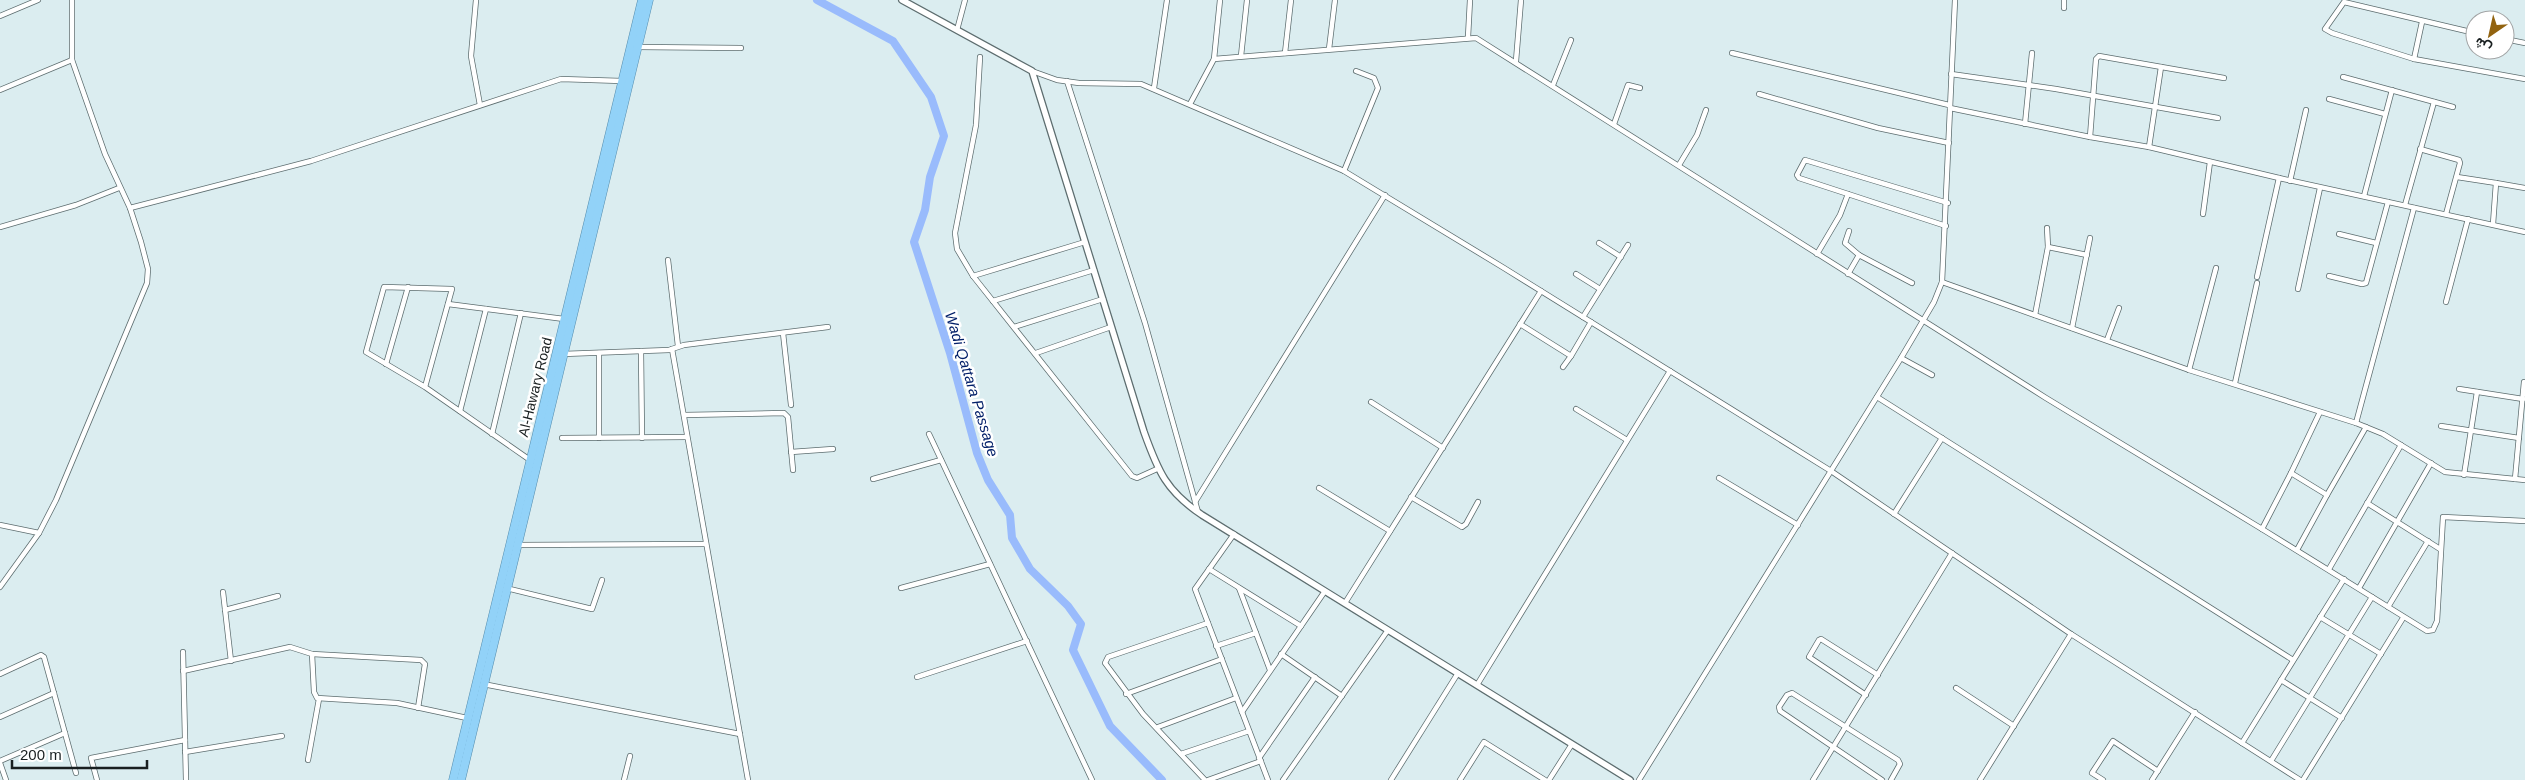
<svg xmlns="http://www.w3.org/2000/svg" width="2525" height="780" font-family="Arial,Vazirmatn,sans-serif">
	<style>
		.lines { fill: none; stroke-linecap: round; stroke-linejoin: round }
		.river { stroke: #99bbfc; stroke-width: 8 }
		.minor-casing { stroke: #5d6d6f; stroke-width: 6 }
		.tertiary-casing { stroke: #5d6d6f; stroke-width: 8 }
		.trunk-casing { stroke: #558cac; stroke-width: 9 }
		.minor { stroke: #fff; stroke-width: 4.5 }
		.tertiary { stroke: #fff; stroke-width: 5.5 }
		.trunk { stroke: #92d2f8; stroke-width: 8 }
		.labels { text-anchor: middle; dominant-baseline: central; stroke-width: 5; stroke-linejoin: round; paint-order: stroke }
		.street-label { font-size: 14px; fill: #191f20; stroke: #fff }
		.water-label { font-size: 15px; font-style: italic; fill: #032069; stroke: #fff }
	</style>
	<rect width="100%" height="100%" fill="#dbedf0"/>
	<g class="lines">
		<polyline class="river" points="817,0 893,41 931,97 944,136 930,177 925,210 914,242 950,353 977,453 988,480 1010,515 1012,538 1030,569 1068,606 1081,624 1073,650 1110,726 1162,780"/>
		<g class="minor-casing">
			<g id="minor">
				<polyline points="476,0 471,56 480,105"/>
				<polyline points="2064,0 2064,8"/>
				<polyline points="0,16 38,0"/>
				<polyline points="957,30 965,0"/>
				<polyline points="2475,33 2344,2 2325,29 2332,33 2414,59 2525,79"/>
				<polyline points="1468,37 1470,0"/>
				<polyline points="2505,39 2525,43"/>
				<polyline points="638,47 741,48"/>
				<polyline points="1329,49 1335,0"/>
				<polyline points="1285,53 1291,0"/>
				<polyline points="1732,53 1949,105"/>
				<polyline points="1241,56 1247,0"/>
				<polyline points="980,57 976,125 955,233 957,249 973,276 1132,476 1137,478 1157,469"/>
				<polyline points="1214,59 1220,0"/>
				<polyline points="2414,59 2422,22"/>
				<polyline points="1516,61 1521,0"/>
				<polyline points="1032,71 1057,80 1079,83 1141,84 1344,171 1504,268 1831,471 2071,634 2300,780"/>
				<polyline points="1951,74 2056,89 2218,118"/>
				<polyline points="2343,77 2453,107"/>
				<polyline points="1067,81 1145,323 1198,512"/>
				<polyline points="1553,85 1571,40"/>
				<polyline points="1154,88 1167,0"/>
				<polyline points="0,90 72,60"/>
				<polyline points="1759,94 1878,128 1949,143"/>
				<polyline points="2329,99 2385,114"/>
				<polyline points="1190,104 1214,59 1476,38 2046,398 2262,529 2291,473 2327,495 2297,550"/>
				<polyline points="1950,108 2090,137 2149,147 2279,178 2525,232"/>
				<polyline points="1614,124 1628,85 1640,88"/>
				<polyline points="2025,124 2032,53"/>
				<polyline points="2090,137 2096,59 2099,56 2224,78"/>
				<polyline points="2149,147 2161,67"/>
				<polyline points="2420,149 2459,160 2460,163 2446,214"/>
				<polyline points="1679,165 1697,135 1706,110"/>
				<polyline points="1344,171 1378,88 1374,78 1356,71"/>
				<polyline points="2457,177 2496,183 2493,224"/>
				<polyline points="2290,181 2306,110"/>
				<polyline points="2496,183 2525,188"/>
				<polyline points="2364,196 2392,90"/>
				<polyline points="2405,205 2434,102"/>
				<polyline points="130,208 311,161 561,79 622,81"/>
				<polyline points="2203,214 2210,162"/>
				<polyline points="1946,226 1799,178 1797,175 1805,160 1948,203"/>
				<polyline points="0,227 76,205 119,188"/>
				<polyline points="2047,228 2048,247"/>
				<polyline points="1849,231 1845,243 1859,255"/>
				<polyline points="2339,234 2376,243"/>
				<polyline points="1599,243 1621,257"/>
				<polyline points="1817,254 1840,215 1848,194"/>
				<polyline points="668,260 678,346"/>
				<polyline points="1576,274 1600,289"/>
				<polyline points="1848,274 1859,255 1912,283"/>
				<polyline points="973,276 1085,242"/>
				<polyline points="2329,276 2362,284 2366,283 2388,202"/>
				<polyline points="2257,277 2279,178"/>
				<polyline points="1942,282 2189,370 2356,423 2383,434 2445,472 2525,480"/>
				<polyline points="2298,289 2320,188"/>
				<polyline points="993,301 1094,270"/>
				<polyline points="2446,302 2468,219"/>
				<polyline points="448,304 564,319"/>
				<polyline points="2035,315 2048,247 2087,255"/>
				<polyline points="1583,317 1628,245"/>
				<polyline points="1520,324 1571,356 1591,322"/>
				<polyline points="1014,327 1103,299"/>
				<polyline points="2072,328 2090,238"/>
				<polyline points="783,333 791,405"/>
				<polyline points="2107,340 2119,308"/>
				<polyline points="672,349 748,780"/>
				<polyline points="641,351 642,438"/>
				<polyline points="599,353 599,438"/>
				<polyline points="1036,353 1111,327"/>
				<polyline points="563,354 669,350 684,345 828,327"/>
				<polyline points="1901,358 1932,375"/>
				<polyline points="386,364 408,287"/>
				<polyline points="1563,367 1571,356"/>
				<polyline points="2189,370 2216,268"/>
				<polyline points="2235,383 2257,283"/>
				<polyline points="425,387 452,289 384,287 366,352 425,387 530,460"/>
				<polyline points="2459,389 2523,399"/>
				<polyline points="1877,397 2293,660"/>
				<polyline points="1371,402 1443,448"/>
				<polyline points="1576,409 1627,440"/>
				<polyline points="460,411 486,309"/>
				<polyline points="684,415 784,413 788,417 793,470"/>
				<polyline points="2356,423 2414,208"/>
				<polyline points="2441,426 2519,438"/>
				<polyline points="492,434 521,313"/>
				<polyline points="929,434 1092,780"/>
				<polyline points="562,438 687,437"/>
				<polyline points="791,452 833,449"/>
				<polyline points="2291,473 2320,412"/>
				<polyline points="2464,475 2477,392"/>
				<polyline points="1719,478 1798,525"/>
				<polyline points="873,479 941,460"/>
				<polyline points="2515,479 2524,382"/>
				<polyline points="1319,488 1390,531"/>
				<polyline points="2327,495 2366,427"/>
				<polyline points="1411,497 1462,527 1466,524 1478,502"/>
				<polyline points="1195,502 1385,195"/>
				<polyline points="2367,503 2440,549"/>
				<polyline points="1894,514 1942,438"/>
				<polyline points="0,525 39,533"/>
				<polyline points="2262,529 2427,631 2433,630 2437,621 2443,517 2525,521"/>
				<polyline points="1234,534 1195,589 1268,780"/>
				<polyline points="517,545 706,544"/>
				<polyline points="1209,569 1301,626"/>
				<polyline points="2329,569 2401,445"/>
				<polyline points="0,587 39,533 56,500 147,283 148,269 141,242 130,208 105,154 72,60 72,0"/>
				<polyline points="506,588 592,609 602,580"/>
				<polyline points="901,588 990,564"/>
				<polyline points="1239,588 1270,670"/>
				<polyline points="2359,588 2431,463"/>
				<polyline points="223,592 231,661"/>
				<polyline points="1345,603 1541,291"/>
				<polyline points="2388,607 2428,541"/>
				<polyline points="225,610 278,596"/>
				<polyline points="2320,617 2381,654"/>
				<polyline points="1216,646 1256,633"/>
				<polyline points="183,652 186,780"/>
				<polyline points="312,654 421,660 425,664 418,708"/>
				<polyline points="1281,654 1342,696"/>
				<polyline points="183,671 290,647 312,654 314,692 317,698 397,703 467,718"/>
				<polyline points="0,674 41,655 44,657 76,773"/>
				<polyline points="917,677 1027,641"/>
				<polyline points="2281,680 2342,718"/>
				<polyline points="483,684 740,734"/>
				<polyline points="1477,685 1670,371"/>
				<polyline points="1956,688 2014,726"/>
				<polyline points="1126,694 1222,659"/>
				<polyline points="1866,695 1809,657 1819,640 1821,639 1878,675"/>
				<polyline points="1242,712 1325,591"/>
				<polyline points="0,717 54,693"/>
				<polyline points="1158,727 1236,698"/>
				<polyline points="2242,743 2344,579"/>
				<polyline points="185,752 282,736"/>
				<polyline points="1181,754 1249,731"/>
				<polyline points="1259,758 1315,677"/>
				<polyline points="308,760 319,699"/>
				<polyline points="0,761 65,733"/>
				<polyline points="2271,761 2372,597"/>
				<polyline points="0,763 6,780"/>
				<polyline points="97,780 91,758 185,740"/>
				<polyline points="624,780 630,756"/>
				<polyline points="1205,780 1143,714 1105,663 1108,657 1208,623"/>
				<polyline points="1208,780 1261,761"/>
				<polyline points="1283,780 1388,630"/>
				<polyline points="1391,780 1458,673"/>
				<polyline points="1460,780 1484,742 1545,780"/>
				<polyline points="1549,780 1572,744"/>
				<polyline points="1639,780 1901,358 1934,302 1942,282 1955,0"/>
				<polyline points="1813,780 1952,553"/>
				<polyline points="1882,780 1780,711 1779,707 1787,695 1792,693 1898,760 1900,764 1891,780"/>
				<polyline points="1980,780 2071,634"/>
				<polyline points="2103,780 2092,773 2113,741 2158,771"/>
				<polyline points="2152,780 2195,712"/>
				<polyline points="2303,780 2403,618"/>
			</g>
		</g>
		<g class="tertiary-casing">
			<path id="tertiary" d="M902 0 1032 71 1144 432C1158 471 1166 491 1202 515L1630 780"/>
		</g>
		<g class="trunk-casing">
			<g id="trunk">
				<polyline points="453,780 642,0"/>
				<polyline points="461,780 649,0"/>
			</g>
		</g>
		<use href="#minor" class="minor"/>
		<use href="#tertiary" class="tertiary"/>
		<use href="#trunk" class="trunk"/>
	</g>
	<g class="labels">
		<g class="street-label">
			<text transform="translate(535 387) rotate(-76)">Al-Hawary Road</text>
		</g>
		<g class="water-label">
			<text transform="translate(972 384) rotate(73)">Wadi Qattara Passage</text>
		</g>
	</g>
	<g transform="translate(2490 35) rotate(214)"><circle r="24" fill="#ffffff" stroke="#a3a5a6"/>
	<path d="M0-4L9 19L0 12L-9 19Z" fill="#92630f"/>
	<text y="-8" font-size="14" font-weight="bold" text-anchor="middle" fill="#191f20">ش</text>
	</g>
	<path d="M12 760v8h135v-8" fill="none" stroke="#191f20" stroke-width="2.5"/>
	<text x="20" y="760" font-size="15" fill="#191f20" stroke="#ffffff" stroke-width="4" paint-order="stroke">200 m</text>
</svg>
